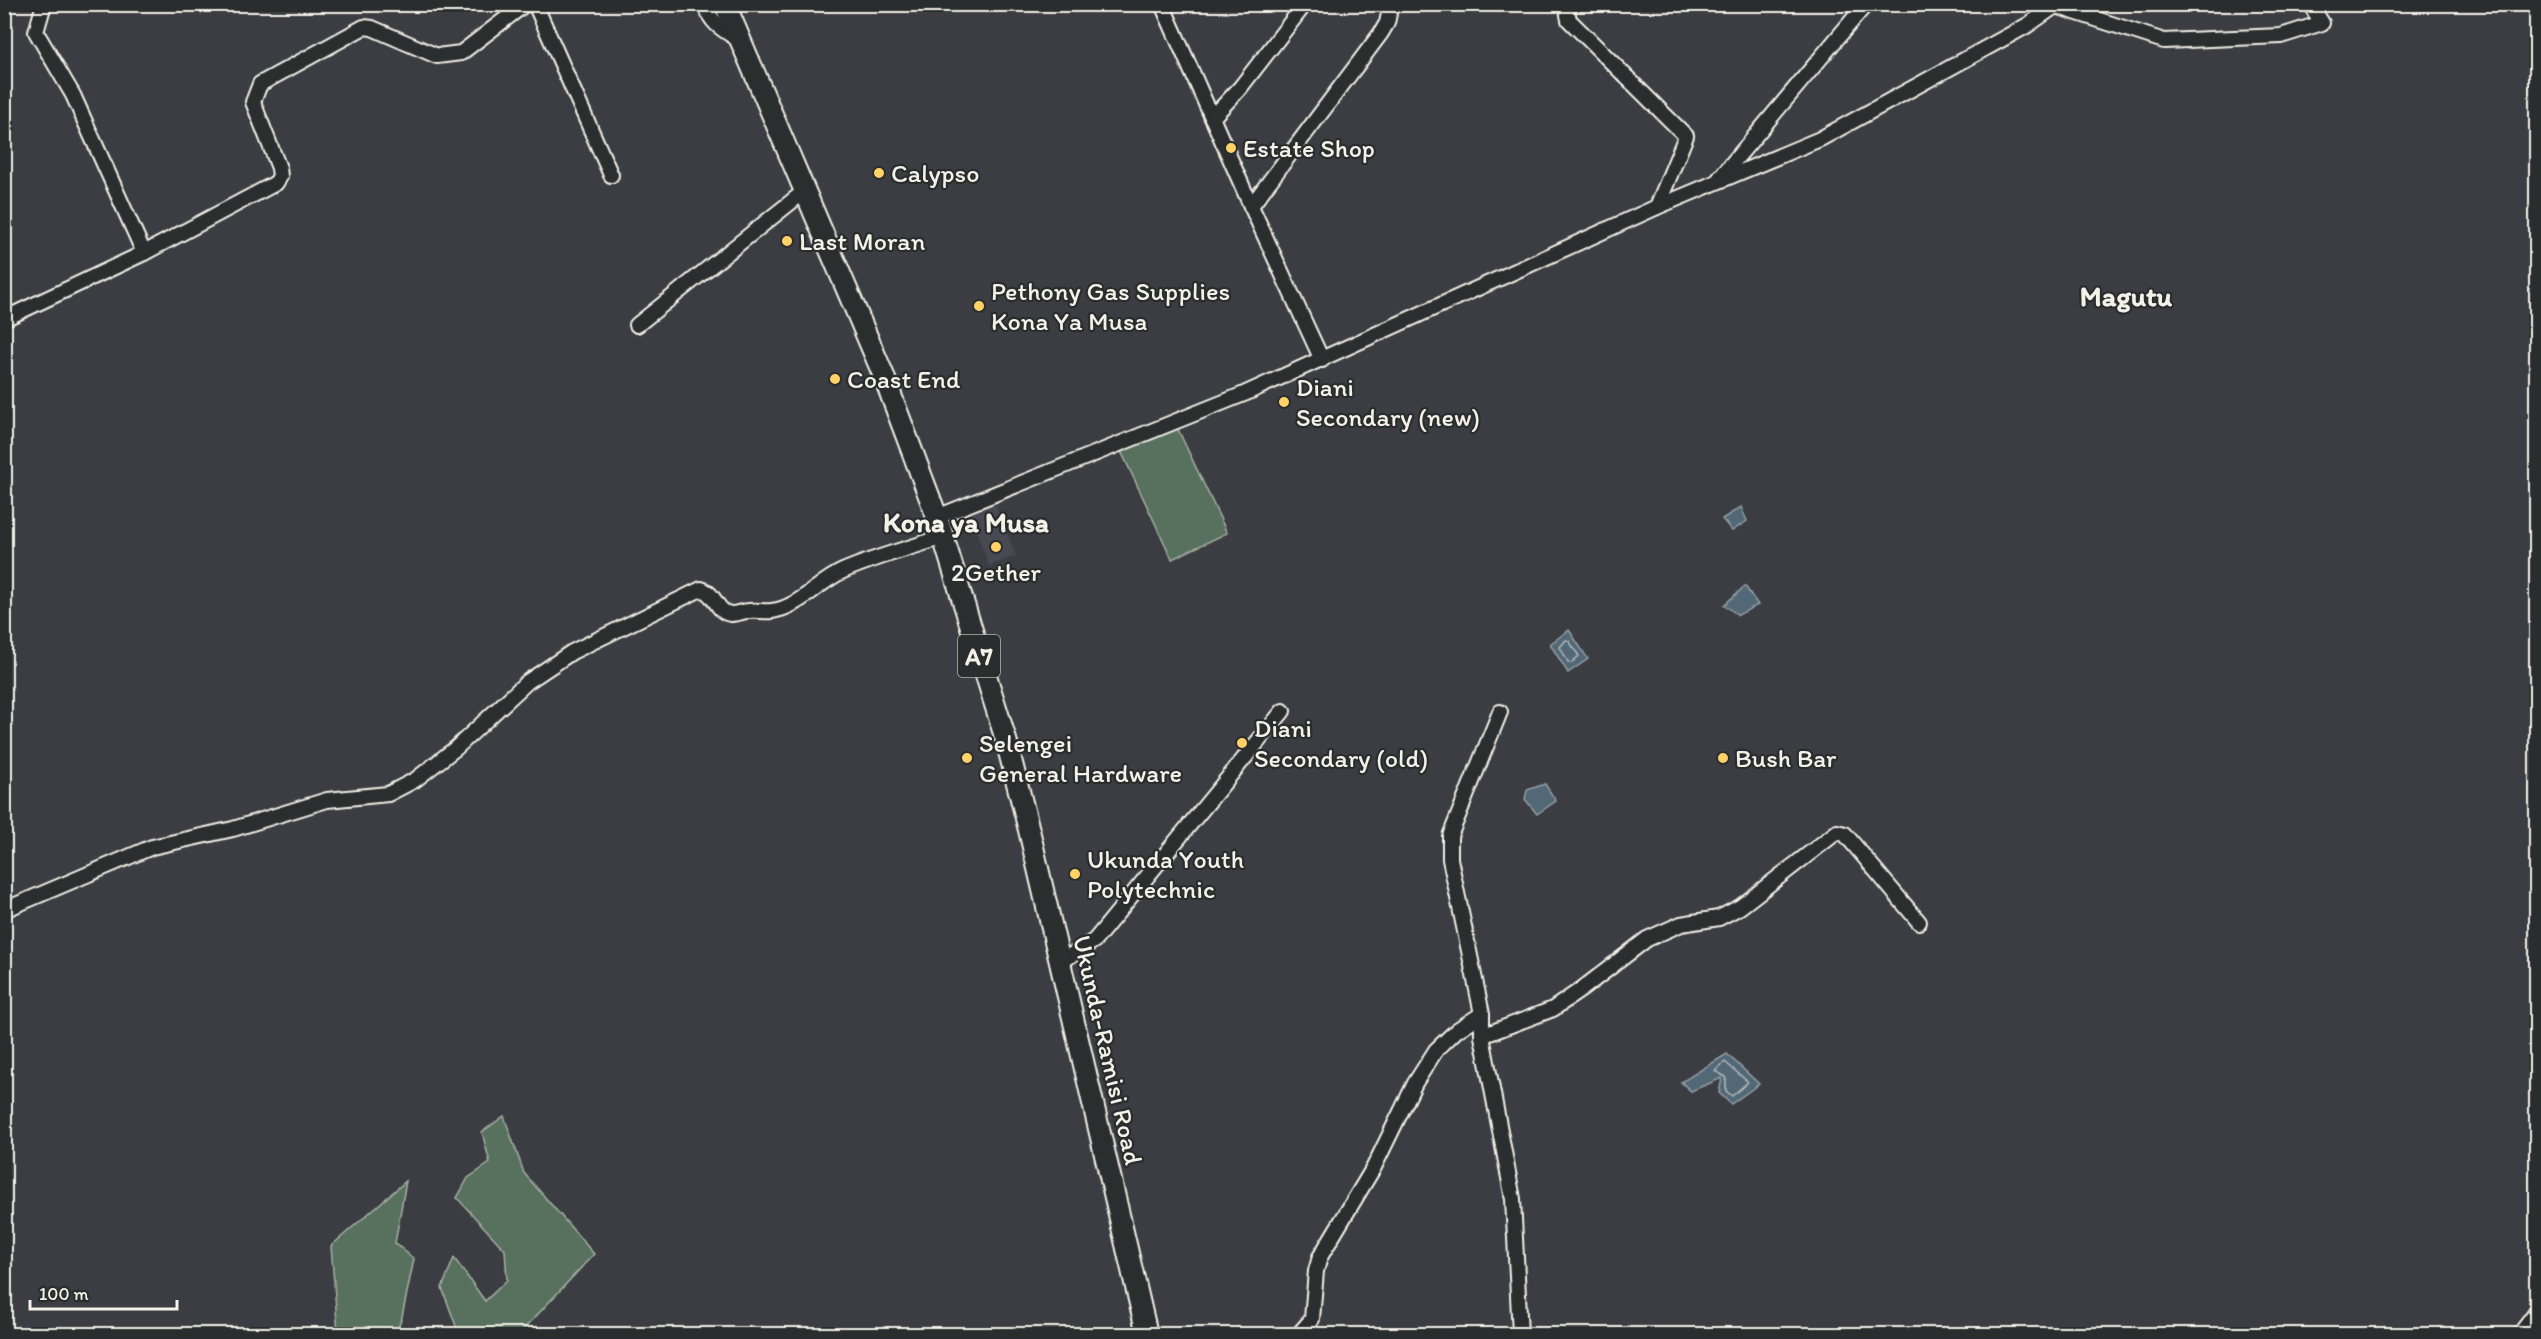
<svg xmlns="http://www.w3.org/2000/svg" width="2541" height="1339" font-family="Itim,sans-serif">
	<style>
		.built { fill: #484852 }
		.green { fill: #58715f; stroke: #a6b1a4; stroke-width: 1.5 }
		.water { fill: #536877; stroke: #939fa4; stroke-width: 1.5 }
		.lines { fill: none; stroke-linecap: round; stroke-linejoin: round }
		.shore { stroke: #b4babb; stroke-width: 1.5 }
		.minor-casing { stroke: #f4f1e8; stroke-width: 18 }
		.highway-casing { stroke: #f4f1e8; stroke-width: 24 }
		.minor { stroke: #2a2d2e; stroke-width: 14 }
		.highway { stroke: #2a2d2e; stroke-width: 20 }
		.poi-dot { fill: #ffd166; stroke: #2a2d2e; stroke-width: 2 }
		.labels { text-anchor: middle; dominant-baseline: central; stroke-width: 4.5; stroke-linejoin: round; paint-order: stroke }
		.shield { fill: #2a2d2e; stroke: #b7b6b0; stroke-width: 1.5 }
		.shield-label { font-size: 24px; font-weight: bold; fill: #f4f1e8 }
		.poi-label { font-size: 26px; fill: #f4f1e8; stroke: #2a2d2e; text-anchor: start }
		.street-label { font-size: 26px; fill: #f4f1e8; stroke: #2a2d2e }
		.quarter-label { font-size: 28px; font-weight: bold; fill: #f4f1e8; stroke: #2a2d2e }
	</style>
	<rect width="100%" height="100%" fill="#3c3d43"/>
	<filter id="ink" filterUnits="userSpaceOnUse"><feTurbulence type="fractalNoise" baseFrequency=".0167" numOctaves="2"/><feDisplacementMap in="SourceGraphic" scale="12" xChannelSelector="R" yChannelSelector="G"/><feConvolveMatrix kernelMatrix="1 2 1 2 8 2 1 2 1" color-interpolation-filters="sRGB"/></filter>
	<g filter="url(#ink)">
		<polygon class="built" points="994,500 1016,556 989,566 968,510"/>
		<g class="green">
			<polygon points="1175,423 1227,533 1172,559 1120,449"/>
			<polygon points="504,1116 524,1173 594,1254 525,1328 527,1334 459,1334 442,1288 454,1258 485,1301 507,1280 505,1250 457,1198 468,1178 490,1163 482,1132"/>
			<polygon points="406,1181 395,1243 414,1259 402,1317 396,1334 338,1334 331,1246"/>
		</g>
		<g class="water">
			<polygon points="1741,507 1747,521 1732,531 1722,519"/>
			<polygon points="1745,586 1758,605 1738,615 1724,605"/>
			<polygon points="1569,630 1588,659 1568,673 1550,644"/>
			<polygon points="1545,784 1556,801 1537,814 1525,799 1527,790"/>
			<polygon points="1727,1054 1759,1084 1731,1104 1719,1093 1722,1078 1691,1091 1681,1082"/>
		</g>
		<g class="lines">
			<g class="shore">
				<polygon points="1566,640 1569,641 1579,656 1571,663 1568,662 1560,647"/>
				<polygon points="1725,1062 1748,1082 1732,1096 1726,1091 1726,1077 1715,1071"/>
			</g>
			<g class="minor-casing">
				<g id="minor">
					<polyline points="44,4 36,32 73,95 144,253"/>
					<polyline points="535,4 611,175"/>
					<path d="M704 4C713 26 722 29 741 41"/>
					<polyline points="1162,4 1251,206 1322,360"/>
					<polyline points="1566,4 1569,20 1686,136 1657,207"/>
					<polyline points="2056,6 2164,41 2281,36 2322,23 2310,4"/>
					<polyline points="1212,118 1240,88 1305,4"/>
					<polyline points="1719,179 1866,4"/>
					<polyline points="1251,206 1381,33 1387,23 1391,4"/>
					<polyline points="4,319 144,253 276,183 280,176 279,168 253,102 260,84 364,27 372,28 437,56 461,53 525,4"/>
					<polyline points="637,325 806,190"/>
					<polyline points="937,517 1244,394 1657,207 1820,139 2028,25 2058,4"/>
					<polyline points="1500,712 1450,836 1450,859 1482,1014 1482,1036 1513,1199 1520,1334"/>
					<path d="M4 910 152 847 233 829 327 800 388 794 415 780 456 748 527 682 572 652 701 589C716 593 716 613 731 614 737 614 743 611 749 611 756 610 765 612 772 611 800 607 818 582 843 571 875 557 910 548 943 537"/>
					<polyline points="1059,963 1095,940 1283,711"/>
					<polyline points="1482,1036 1553,1009 1582,989 1647,939 1681,924 1719,918 1740,907 1837,832 1845,834 1919,922"/>
					<polyline points="1299,1334 1312,1319 1316,1271 1320,1257 1374,1167 1415,1083 1436,1050 1457,1030 1482,1014"/>
					<polyline points="2520,1334 2536,1313"/>
				</g>
			</g>
			<g class="highway-casing">
				<polyline id="highway" points="725,4 883,374 937,517 1006,740 1029,830 1147,1334"/>
			</g>
			<use href="#minor" class="minor"/>
			<use href="#highway" class="highway"/>
		</g>
	</g>
	<g class="poi-dot">
		<circle cx="1231" cy="148" r="6"/>
		<circle cx="879" cy="173" r="6"/>
		<circle cx="787" cy="241" r="6"/>
		<circle cx="979" cy="306" r="6"/>
		<circle cx="835" cy="379" r="6"/>
		<circle cx="1284" cy="402" r="6"/>
		<circle cx="996" cy="547" r="6"/>
		<circle cx="1242" cy="743" r="6"/>
		<circle cx="967" cy="758" r="6"/>
		<circle cx="1723" cy="758" r="6"/>
		<circle cx="1075" cy="874" r="6"/>
	</g>
	<g class="labels">
		<rect class="shield" x="958" y="635" width="42" height="42" rx="4.5"/>
		<g class="shield-label">
			<text x="979" y="656">A7</text>
		</g>
		<g class="poi-label">
			<text x="1243" y="148">Estate Shop</text>
			<text x="891" y="173">Calypso</text>
			<text x="799" y="241">Last Moran</text>
			<text x="991" y="291">Pethony Gas Supplies<tspan x="991" dy="30">Kona Ya Musa</tspan></text>
			<text x="847" y="379">Coast End</text>
			<text x="1296" y="387">Diani<tspan x="1296" dy="30">Secondary (new)</tspan></text>
			<text x="996" y="572" text-anchor="middle">2Gether</text>
			<text x="1254" y="728">Diani<tspan x="1254" dy="30">Secondary (old)</tspan></text>
			<text x="979" y="743">Selengei<tspan x="979" dy="30">General Hardware</tspan></text>
			<text x="1735" y="758">Bush Bar</text>
			<text x="1087" y="859">Ukunda Youth<tspan x="1087" dy="30">Polytechnic</tspan></text>
		</g>
		<g class="street-label">
			<text transform="translate(1108 1050) rotate(77)">Ukunda-Ramisi Road</text>
		</g>
		<g class="quarter-label">
			<text x="2126" y="296">Magutu</text>
			<text x="966" y="522">Kona ya Musa</text>
		</g>
	</g>
	<rect width="2541" height="1339" fill="none" stroke="#2a2d2e" stroke-width="24"/>
	<rect x="12" y="12" width="2517" height="1315" fill="none" stroke="#f4f1e8" stroke-width="2" filter="url(#ink)"/>
	<path d="M30 1300v9h147v-9" fill="none" stroke="#f4f1e8" stroke-width="3"/>
	<text x="39" y="1300" font-size="18" fill="#f4f1e8" stroke="#2a2d2e" stroke-width="4.5" paint-order="stroke">100 m</text>
</svg>
